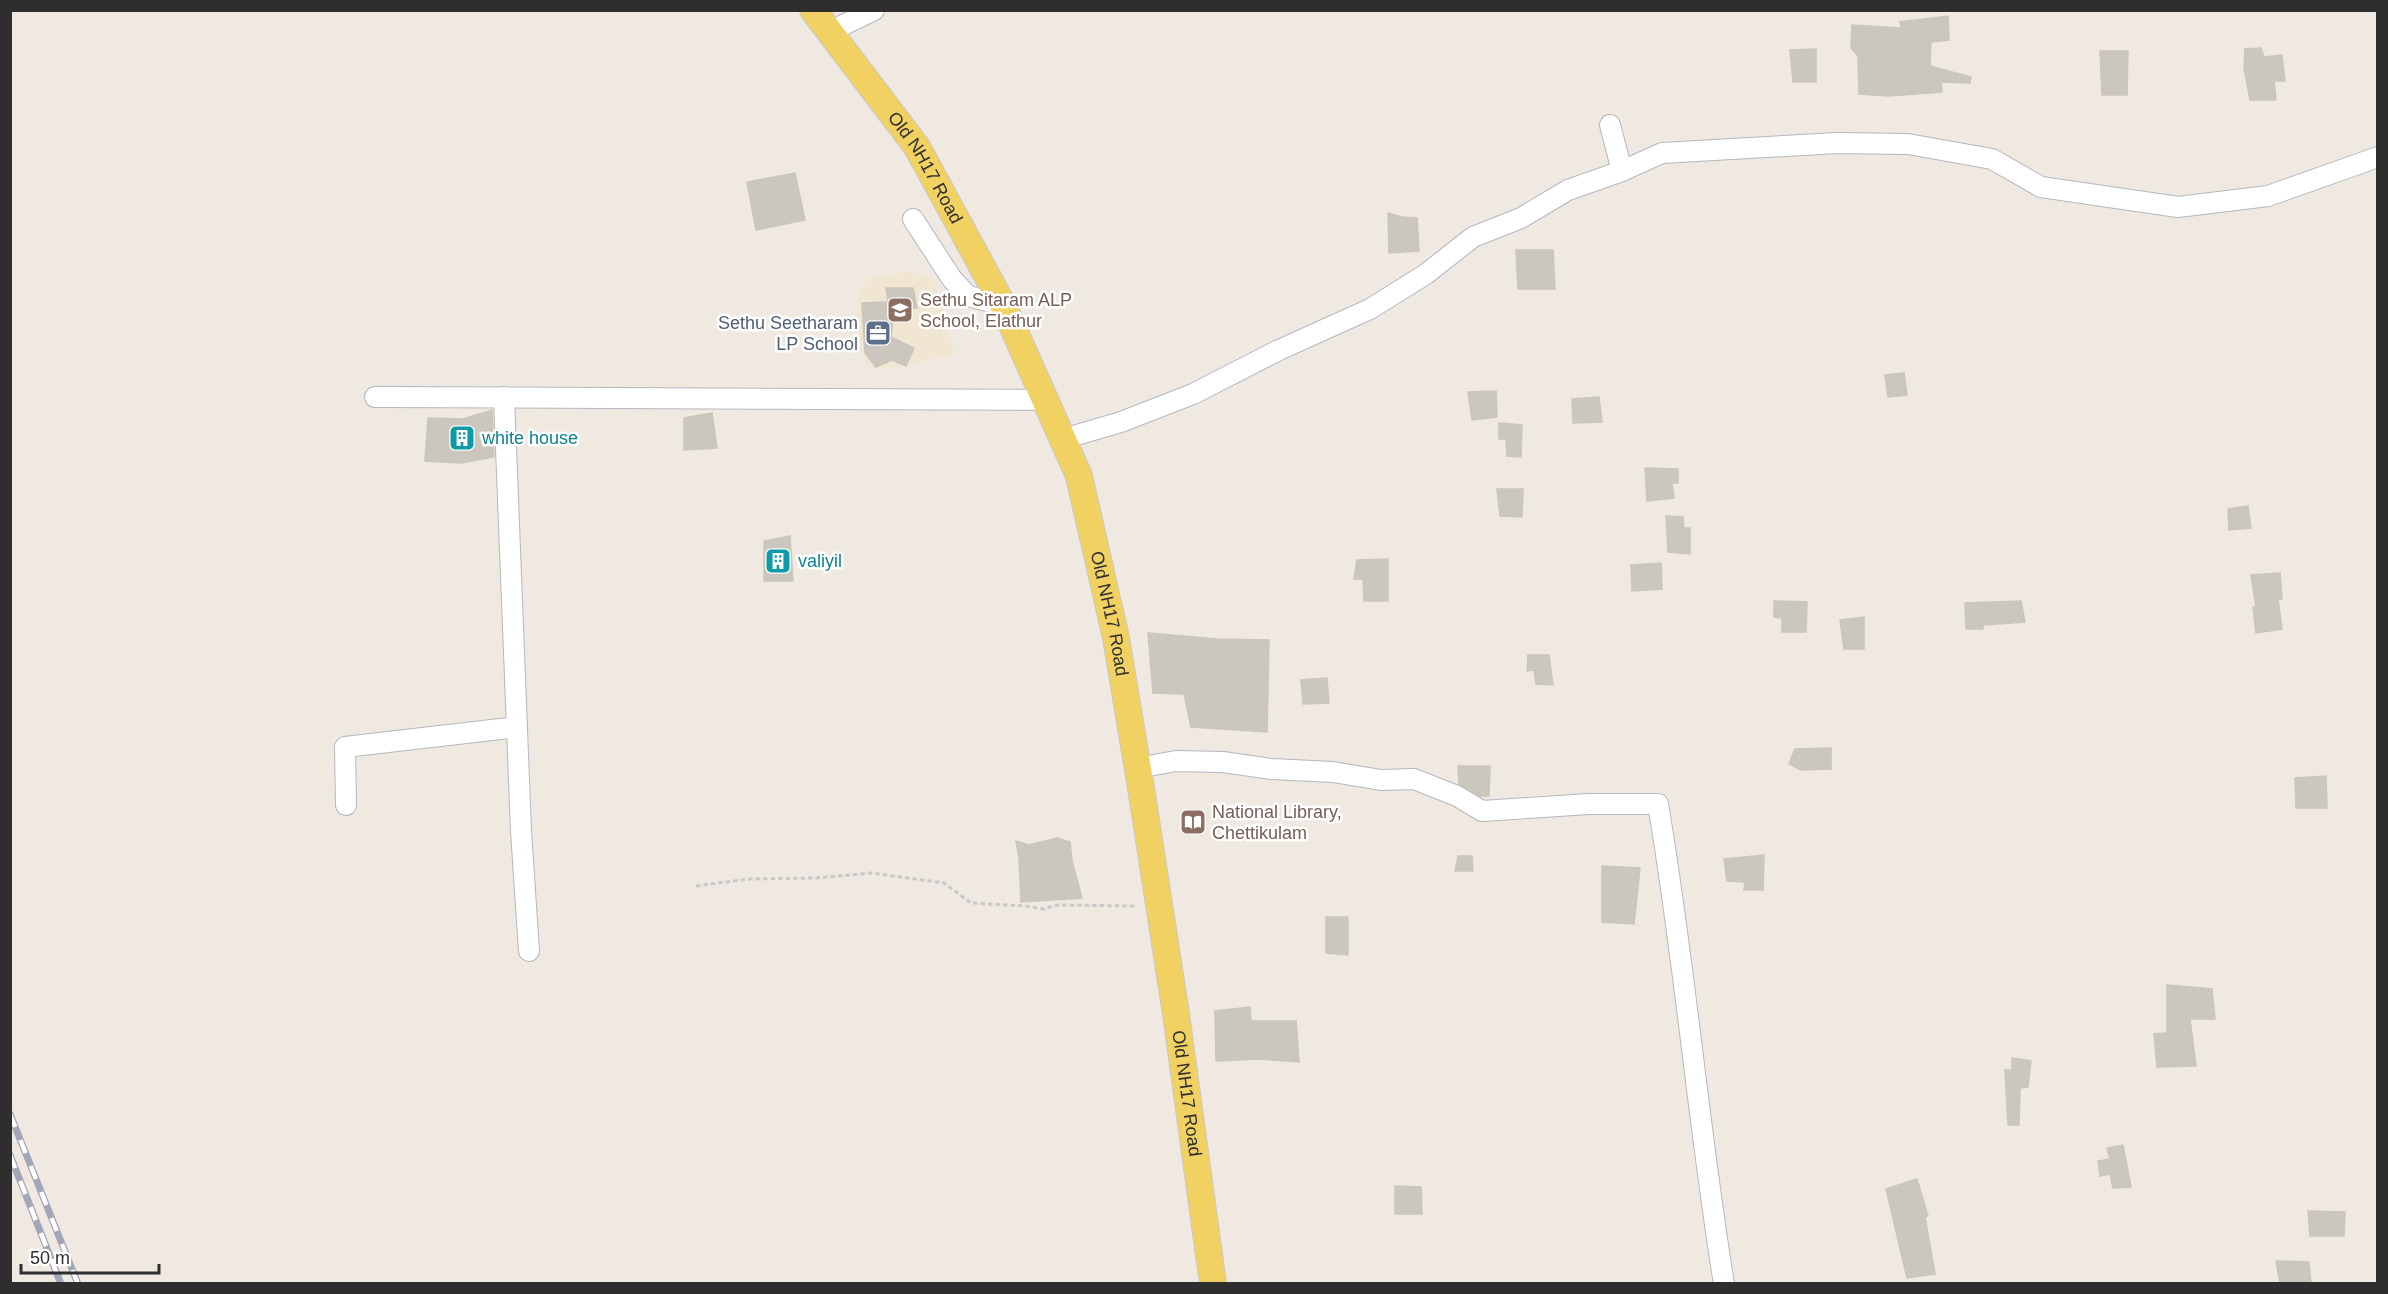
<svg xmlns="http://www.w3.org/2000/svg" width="2388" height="1294" font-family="Helvetica,sans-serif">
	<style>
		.education { fill: #f0e6d1 }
		.building { fill: #cbc7bf; stroke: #cbc5ba; stroke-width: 1.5 }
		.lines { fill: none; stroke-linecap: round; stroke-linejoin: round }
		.minor-casing { stroke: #b4b7c1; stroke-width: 22 }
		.major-casing { stroke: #c9c9c9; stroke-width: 28 }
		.path { stroke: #c9c9c9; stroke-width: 3; stroke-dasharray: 4.5 3; stroke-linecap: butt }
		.minor { stroke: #fff; stroke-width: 20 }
		.major { stroke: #f2d163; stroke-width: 26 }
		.rail-casing { stroke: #a3a6b8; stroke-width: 7 }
		.rail { stroke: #fff; stroke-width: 4.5; stroke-dasharray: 14; stroke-linecap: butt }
		.labels { text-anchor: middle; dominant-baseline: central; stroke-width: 5; stroke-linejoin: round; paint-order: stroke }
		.street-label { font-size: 18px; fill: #2e2e2e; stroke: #fff }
		.education-label { font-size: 18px; fill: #785e54; stroke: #fff; text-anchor: start }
		.service-label { font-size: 18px; fill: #4e5e75; stroke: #fff; text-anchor: end }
		.culture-label { font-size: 18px; fill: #0d838f; stroke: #fff; text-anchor: start }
	</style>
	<rect width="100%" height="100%" fill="#efe9e1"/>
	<polygon class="education" points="908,272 932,277 955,354 898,367 868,369 857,331 859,290 871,278"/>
	<g class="building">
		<polygon points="1948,16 1949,40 1931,42 1930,66 1971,77 1970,83 1941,82 1942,92 1888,96 1859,94 1858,56 1851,48 1852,25 1901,28 1900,22"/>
		<polygon points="2261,48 2264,57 2282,55 2285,81 2274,81 2276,100 2250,100 2244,68 2245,49"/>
		<polygon points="1816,49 1816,82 1793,82 1790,50"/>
		<polygon points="2100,51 2128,51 2127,95 2102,95"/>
		<polygon points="795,173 805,220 756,230 747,182"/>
		<polygon points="1388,213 1402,217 1417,218 1419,251 1389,253"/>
		<polygon points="1516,250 1553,250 1555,289 1518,289"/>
		<polygon points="886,288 913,288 917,308 894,308 891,337 914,348 906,366 892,360 876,367 865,353 862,303 888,302"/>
		<polygon points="1904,373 1907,395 1888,397 1885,375"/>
		<polygon points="1496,391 1497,417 1472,420 1468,392"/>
		<polygon points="1599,397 1602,422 1573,423 1572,399"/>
		<polygon points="492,410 494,457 461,463 425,461 428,418 463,419"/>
		<polygon points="712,413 717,448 684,450 684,418"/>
		<polygon points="1499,423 1522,425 1521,457 1507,456 1506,439 1499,439"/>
		<polygon points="1645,468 1678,469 1678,483 1672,483 1674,498 1647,501"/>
		<polygon points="1497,489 1523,489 1522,517 1500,516"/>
		<polygon points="2248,506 2251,528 2229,530 2228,509"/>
		<polygon points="1666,516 1683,517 1684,528 1690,528 1690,554 1668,552"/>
		<polygon points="790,536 793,581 764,581 764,541"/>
		<polygon points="1388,559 1388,601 1364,601 1363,579 1354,579 1357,560"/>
		<polygon points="1661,563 1662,589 1632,591 1631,565"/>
		<polygon points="2280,573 2282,599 2278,599 2282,629 2256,633 2253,607 2256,607 2251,575"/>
		<polygon points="1774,601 1807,602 1806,632 1782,632 1782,618 1774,617"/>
		<polygon points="2021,601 2025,622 1983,625 1983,629 1966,629 1965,603"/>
		<polygon points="1864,617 1864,649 1844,649 1840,620"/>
		<polygon points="1148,633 1217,639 1269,640 1267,732 1191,727 1184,694 1153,693"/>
		<polygon points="1528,655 1549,655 1553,685 1536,684 1534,670 1527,671"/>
		<polygon points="1327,678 1329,703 1303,704 1301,680"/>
		<polygon points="1831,748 1831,769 1801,770 1789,764 1795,749"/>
		<polygon points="1458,766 1490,766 1489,796 1480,796 1459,784"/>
		<polygon points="2326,776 2327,808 2296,808 2295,778"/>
		<polygon points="1057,838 1070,842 1072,861 1082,898 1021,902 1019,857 1016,841 1029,845"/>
		<polygon points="1764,855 1763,890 1744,890 1745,882 1727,881 1724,859"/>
		<polygon points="1458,856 1472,856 1473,871 1455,871"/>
		<polygon points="1602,866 1640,868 1634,924 1602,922"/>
		<polygon points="1326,917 1348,917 1348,955 1326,953"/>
		<polygon points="2167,985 2212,989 2215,1019 2190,1019 2196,1066 2157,1067 2154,1034 2167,1033"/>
		<polygon points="1250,1007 1251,1021 1296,1021 1299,1062 1260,1059 1216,1061 1215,1011"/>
		<polygon points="2012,1058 2031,1061 2028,1087 2020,1088 2019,1125 2008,1125 2005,1070 2012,1070"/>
		<polygon points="2123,1145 2131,1187 2113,1188 2110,1174 2100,1176 2098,1161 2110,1159 2107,1148"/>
		<polygon points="1917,1179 1928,1216 1925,1217 1935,1274 1907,1278 1886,1189"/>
		<polygon points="1395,1186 1421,1187 1422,1214 1395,1214"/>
		<polygon points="2308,1211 2345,1212 2344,1236 2310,1236"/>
		<polygon points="2276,1261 2309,1262 2311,1284 2280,1284"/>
	</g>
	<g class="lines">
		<g class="minor-casing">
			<g id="minor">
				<polyline points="829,32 874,10"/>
				<polyline points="1610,125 1622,171"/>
				<polyline points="913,219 952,279 968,296 1003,305"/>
				<polyline points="375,397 1046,400"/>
				<polyline points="504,397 521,831 529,951"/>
				<polyline points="1063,439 1121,422 1193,394 1279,350 1370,309 1426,274 1473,237 1521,218 1568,190 1622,171 1662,153 1837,143 1908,144 1992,159 2041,187 2178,207 2268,196 2378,157"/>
				<path d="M1137 768 1176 761 1223 762 1272 769 1333 772 1381 780 1414 779 1457 796 1482 811 1589 804H1658C1685 963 1698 1124 1724 1284"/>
				<polyline points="346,805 345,747 517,727"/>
			</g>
		</g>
		<g class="major-casing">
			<g id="major">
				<path id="s1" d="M813 10 917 147 1003 305 1079 476 1116 638 1141 788 1176 1014 1213 1284"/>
			</g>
		</g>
		<polyline class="path" points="696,886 750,879 815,878 872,873 944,883 971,903 1025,906 1043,909 1058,905 1136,906"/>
		<use href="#minor" class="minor"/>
		<use href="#major" class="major"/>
		<g class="rail-casing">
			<g id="rail">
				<polyline points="10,1114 78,1284"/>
				<polyline points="10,1155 61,1284"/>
			</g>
		</g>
		<use href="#rail" class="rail"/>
	</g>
	<defs>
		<g id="school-square" transform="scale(1.35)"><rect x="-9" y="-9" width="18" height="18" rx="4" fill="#8d6e63" stroke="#fff"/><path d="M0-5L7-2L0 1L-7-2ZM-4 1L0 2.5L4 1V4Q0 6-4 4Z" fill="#fff"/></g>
		<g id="office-square" transform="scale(1.35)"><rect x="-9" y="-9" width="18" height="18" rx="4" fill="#5c6f8a" stroke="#fff"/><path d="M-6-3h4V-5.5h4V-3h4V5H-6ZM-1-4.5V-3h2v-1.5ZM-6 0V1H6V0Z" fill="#fff"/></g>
		<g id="building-square" transform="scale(1.35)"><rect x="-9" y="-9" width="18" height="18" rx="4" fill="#0f9aa8" stroke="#fff"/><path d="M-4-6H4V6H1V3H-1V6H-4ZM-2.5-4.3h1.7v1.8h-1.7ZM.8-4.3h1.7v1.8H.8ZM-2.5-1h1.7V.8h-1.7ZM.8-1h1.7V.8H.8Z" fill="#fff"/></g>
		<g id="library-square" transform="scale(1.35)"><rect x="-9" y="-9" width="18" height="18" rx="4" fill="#8d6e63" stroke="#fff"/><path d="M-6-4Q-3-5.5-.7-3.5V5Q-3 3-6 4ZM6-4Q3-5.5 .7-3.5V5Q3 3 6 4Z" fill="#fff"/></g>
	</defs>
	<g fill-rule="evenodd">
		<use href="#school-square" x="900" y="310"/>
		<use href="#office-square" x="878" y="333"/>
		<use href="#building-square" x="462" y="438"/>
		<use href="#building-square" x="778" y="561"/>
		<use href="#library-square" x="1193" y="822"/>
	</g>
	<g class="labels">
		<g class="street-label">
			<text stroke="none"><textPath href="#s1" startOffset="194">Old NH17 Road</textPath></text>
			<text stroke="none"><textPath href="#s1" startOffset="680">Old NH17 Road</textPath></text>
			<text stroke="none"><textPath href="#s1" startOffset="1166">Old NH17 Road</textPath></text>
		</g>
		<g class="education-label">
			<text x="920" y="300">Sethu Sitaram ALP<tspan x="920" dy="21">School, Elathur</tspan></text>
			<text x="1212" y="812">National Library,<tspan x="1212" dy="21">Chettikulam</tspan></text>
		</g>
		<g class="service-label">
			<text x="858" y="323">Sethu Seetharam<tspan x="858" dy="21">LP School</tspan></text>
		</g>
		<g class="culture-label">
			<text x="482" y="438">white house</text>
			<text x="798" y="561">valiyil</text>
		</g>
	</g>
	<rect width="2388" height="1294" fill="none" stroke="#2e2e2e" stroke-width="24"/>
	<path d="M21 1264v9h138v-9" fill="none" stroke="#2e2e2e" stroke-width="3"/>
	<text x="30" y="1264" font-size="18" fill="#2e2e2e" stroke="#ffffff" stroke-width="4.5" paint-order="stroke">50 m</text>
</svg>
